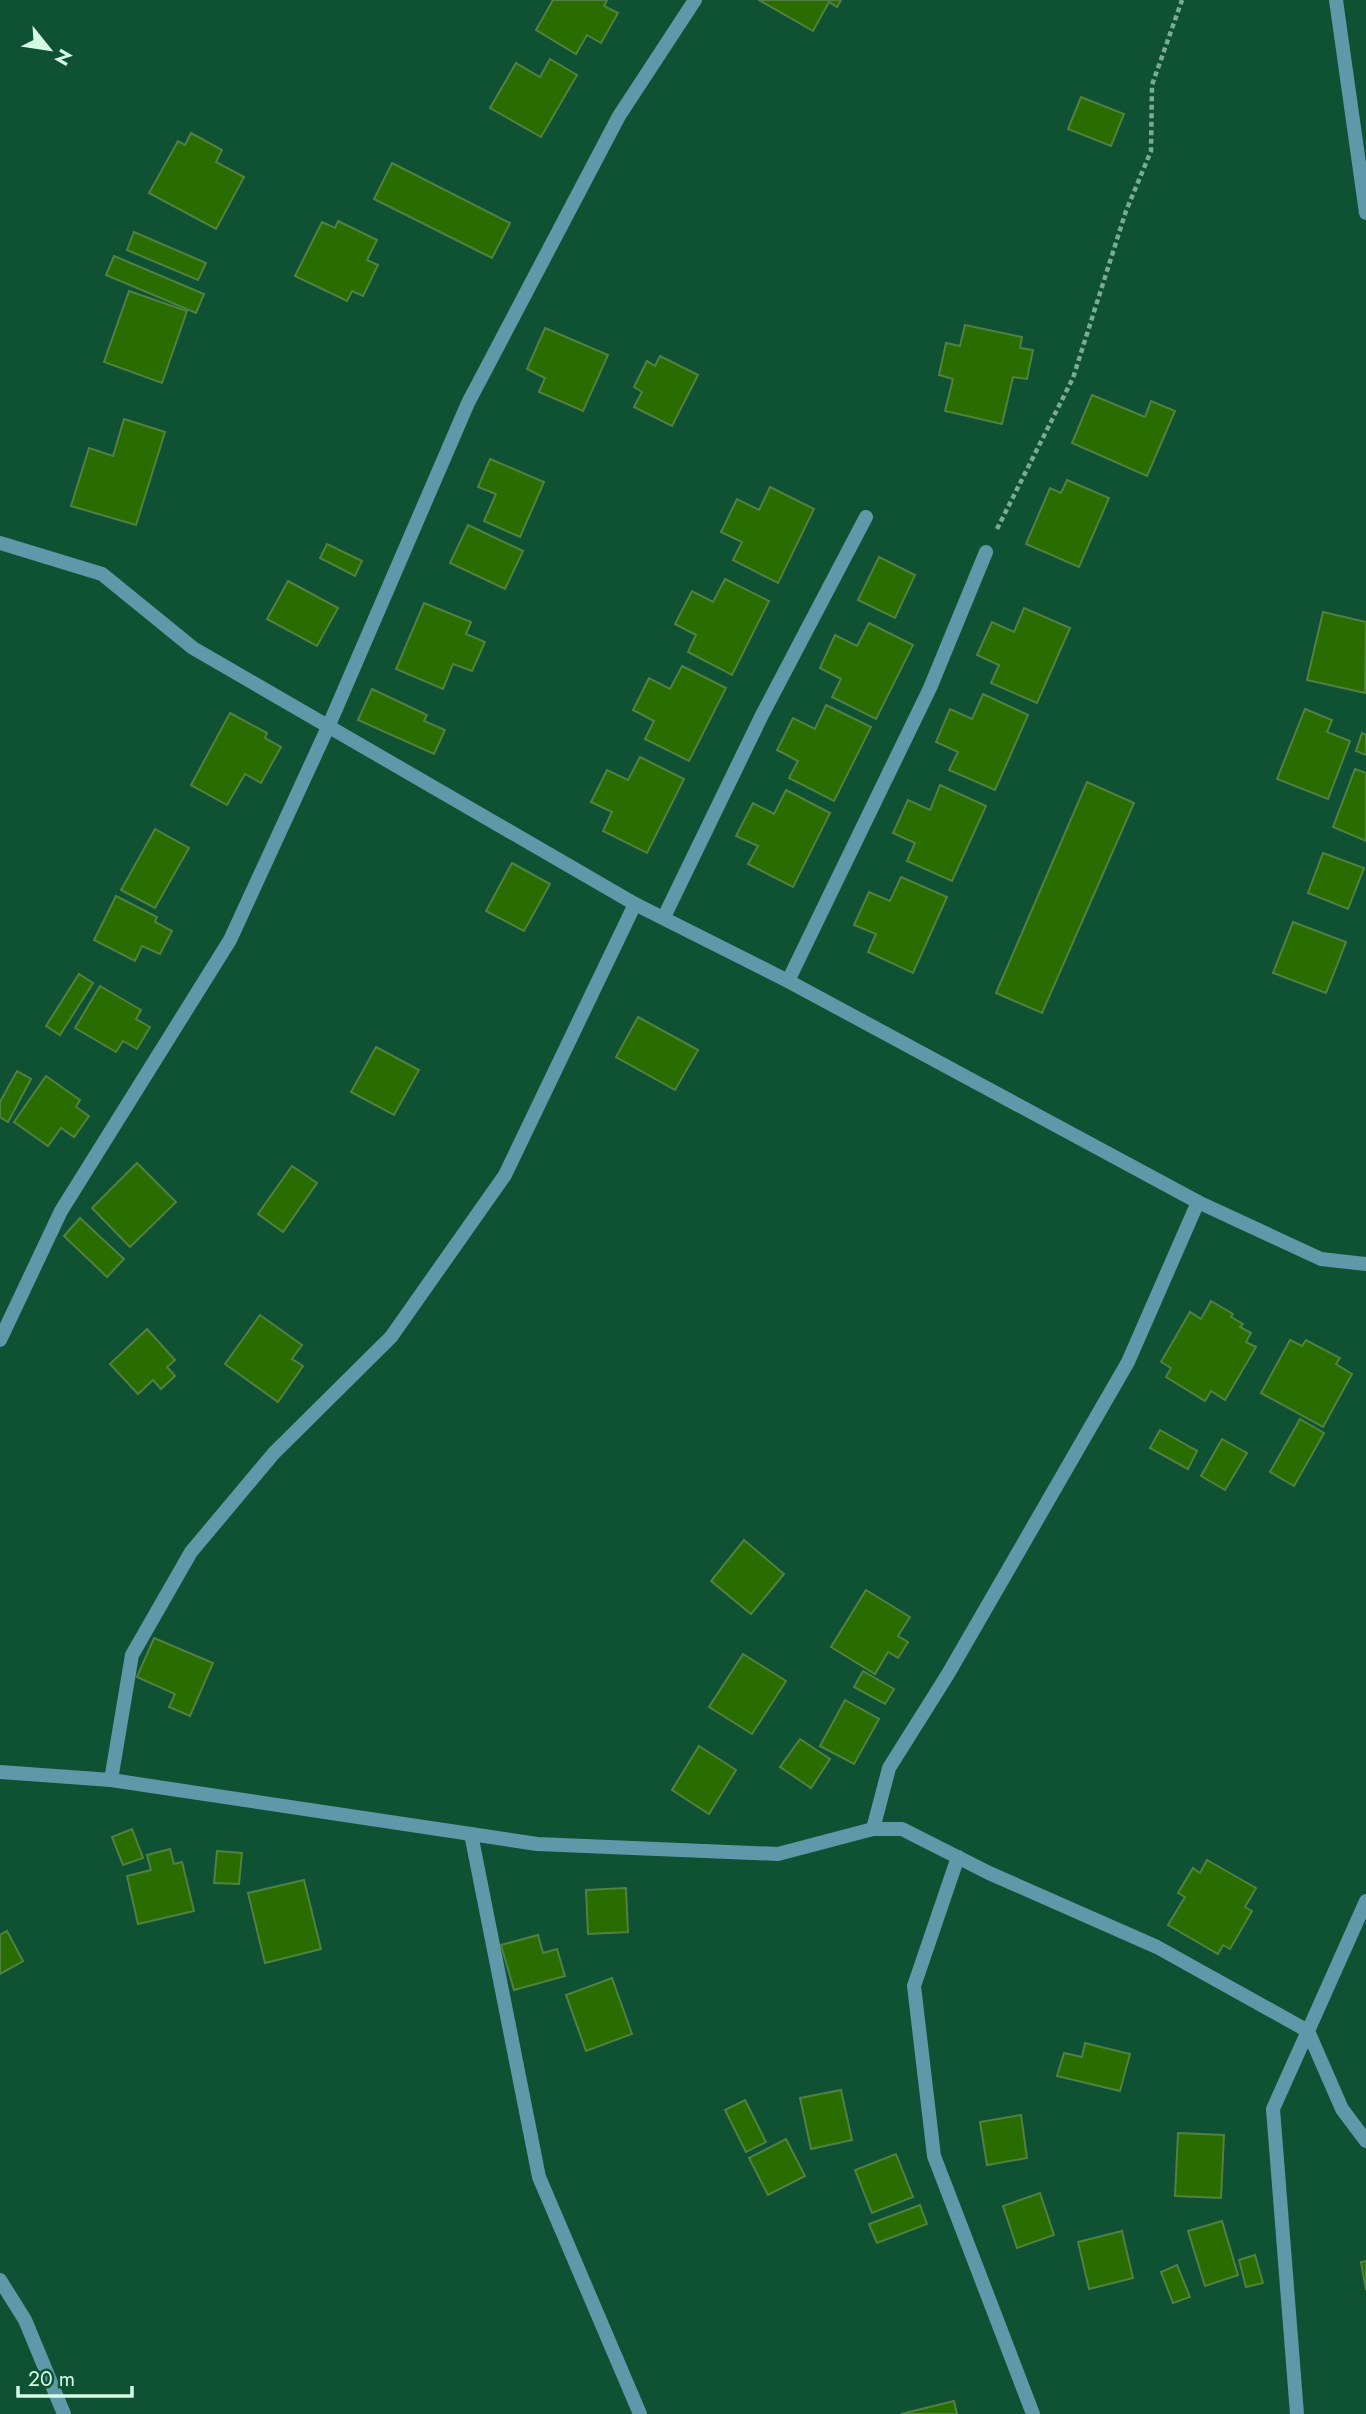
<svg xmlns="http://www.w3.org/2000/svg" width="1366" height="2414" font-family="Jost,sans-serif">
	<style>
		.building { fill: #296d01; stroke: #528042; stroke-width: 2 }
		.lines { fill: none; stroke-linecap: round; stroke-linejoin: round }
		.path { stroke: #79ad92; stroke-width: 4.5; stroke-dasharray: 5 3.5; stroke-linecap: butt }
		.minor { stroke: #5e98a9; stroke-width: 14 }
	</style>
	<rect width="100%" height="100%" fill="#0f5133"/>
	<g class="building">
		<polygon points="553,0 607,0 604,6 618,13 601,43 587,35 576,54 536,30"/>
		<polygon points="759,0 841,0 837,7 829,2 813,31"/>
		<polygon points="550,59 577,75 541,137 490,108 516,63 540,77"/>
		<polygon points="1081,97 1124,114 1111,146 1068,129"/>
		<polygon points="191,133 222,150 216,162 244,177 216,229 149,193 178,141 185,145"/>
		<polygon points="392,163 510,223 492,258 374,199"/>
		<polygon points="338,221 377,240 367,260 378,265 363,296 352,291 347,301 295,276 322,222 335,228"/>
		<polygon points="134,232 206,263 198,280 127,250"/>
		<polygon points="114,256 204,294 196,313 106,275"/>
		<polygon points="129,291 187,311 162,383 104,362"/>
		<polygon points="965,325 1022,337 1020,348 1033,350 1027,379 1013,377 1002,424 945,411 953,379 939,375 946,343 960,346"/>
		<polygon points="545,328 608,355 583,411 539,392 545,378 527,369"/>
		<polygon points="660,356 698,375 672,426 634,407 642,392 634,387 647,361 655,366"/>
		<polygon points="1092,395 1145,417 1151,401 1175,411 1147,476 1072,443"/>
		<polygon points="124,419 165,432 136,525 71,506 89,448 113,456"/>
		<polygon points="490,459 544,482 520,537 484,521 496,494 478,487"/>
		<polygon points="1067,480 1109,498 1079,567 1026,544 1050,488 1061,493"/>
		<polygon points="770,487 814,509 778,583 733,560 742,542 721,532 737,499 759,510"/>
		<polygon points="468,525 523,551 505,589 450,563"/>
		<polygon points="327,544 362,561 355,576 320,558"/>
		<polygon points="879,557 915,575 895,618 858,600"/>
		<polygon points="725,579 769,601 732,675 688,652 696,635 675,624 692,591 713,602"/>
		<polygon points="288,581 338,608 317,646 267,619"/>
		<polygon points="424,603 471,622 466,634 485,642 472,671 453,664 443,689 396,669"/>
		<polygon points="1024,608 1070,628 1037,703 991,683 999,665 977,655 992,622 1014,632"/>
		<polygon points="1323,612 1366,622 1365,693 1307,680"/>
		<polygon points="869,623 913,645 876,719 832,697 841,679 820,668 835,635 857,646"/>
		<polygon points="682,666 726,688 689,761 645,739 654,721 633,710 649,678 670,689"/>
		<polygon points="372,689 427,715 424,721 445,730 434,754 358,720"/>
		<polygon points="983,694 1028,715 995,790 949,770 958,752 936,742 950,709 972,719"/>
		<polygon points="826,705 871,727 834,801 789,778 798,761 777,750 793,718 815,729"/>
		<polygon points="1305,709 1332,720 1327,732 1350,741 1328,799 1277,779"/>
		<polygon points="230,713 267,733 265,738 281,747 261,783 245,774 227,805 191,785"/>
		<polygon points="1362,733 1366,735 1366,755 1356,751"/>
		<polygon points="640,757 684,779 647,853 603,831 612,812 591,802 607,770 628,780"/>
		<polygon points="1355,769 1366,773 1366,841 1333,827"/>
		<polygon points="1087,782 1134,803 1042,1013 996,993"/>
		<polygon points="940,785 986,806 952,881 907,861 915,843 893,833 908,800 930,810"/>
		<polygon points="786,790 830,813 793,887 748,864 758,846 736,836 753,803 774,814"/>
		<polygon points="155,829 189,848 155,908 121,890"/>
		<polygon points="1323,853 1364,868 1348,909 1308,893"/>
		<polygon points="512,863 550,884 524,931 486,911"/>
		<polygon points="901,877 947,897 913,973 868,952 876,934 854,925 869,892 890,901"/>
		<polygon points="116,896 157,917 155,922 172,931 160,954 142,946 135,961 94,940"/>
		<polygon points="1293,922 1346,942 1326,993 1273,973"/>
		<polygon points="79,974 93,983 60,1035 46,1026"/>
		<polygon points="100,986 141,1010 136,1019 150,1027 137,1049 123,1041 116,1052 75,1028"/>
		<polygon points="638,1017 698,1050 675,1090 616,1057"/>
		<polygon points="376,1047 419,1070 394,1115 351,1092"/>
		<polygon points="17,1071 31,1079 8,1122 0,1117 0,1102"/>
		<polygon points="46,1076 80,1100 76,1107 89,1116 74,1137 61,1128 48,1146 14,1122"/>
		<polygon points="137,1163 176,1202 130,1247 92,1208"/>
		<polygon points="292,1166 317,1183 283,1232 258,1214"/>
		<polygon points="80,1218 124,1259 107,1277 64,1236"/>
		<polygon points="1211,1301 1233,1314 1231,1317 1243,1324 1240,1327 1251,1333 1246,1342 1256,1347 1225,1400 1211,1391 1205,1401 1166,1377 1171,1368 1161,1362 1190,1312 1201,1319"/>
		<polygon points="260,1315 302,1345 292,1359 303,1366 278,1402 225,1364"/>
		<polygon points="147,1329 175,1360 167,1367 175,1376 161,1389 153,1380 138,1394 110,1364"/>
		<polygon points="1290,1340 1302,1346 1306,1340 1340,1358 1336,1364 1352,1374 1323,1427 1261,1393"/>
		<polygon points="1300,1419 1324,1433 1294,1486 1270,1472"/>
		<polygon points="1160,1430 1197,1451 1188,1469 1150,1448"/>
		<polygon points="1222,1439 1247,1453 1225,1490 1201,1476"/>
		<polygon points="744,1540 784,1574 751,1614 711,1581"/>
		<polygon points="866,1590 910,1617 898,1636 908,1642 898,1658 888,1652 875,1674 831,1647"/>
		<polygon points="154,1638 213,1663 190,1716 169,1707 175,1694 137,1677"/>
		<polygon points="743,1654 786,1681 752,1734 709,1707"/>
		<polygon points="863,1671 894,1689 885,1704 854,1687"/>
		<polygon points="845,1700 879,1719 854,1764 820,1746"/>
		<polygon points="800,1739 830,1759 811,1788 780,1767"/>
		<polygon points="699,1746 736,1770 709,1814 672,1790"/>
		<polygon points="132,1829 143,1858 123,1865 112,1837"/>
		<polygon points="170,1849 174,1864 182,1862 194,1911 138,1924 127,1876 151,1870 147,1855"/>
		<polygon points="217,1851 242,1853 239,1884 214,1883"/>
		<polygon points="1207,1860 1256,1888 1245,1907 1252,1911 1230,1949 1223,1945 1218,1954 1168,1925 1185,1897 1178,1893 1193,1868 1200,1873"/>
		<polygon points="304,1880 321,1949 265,1963 248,1893"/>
		<polygon points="626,1888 628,1932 588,1934 586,1890"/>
		<polygon points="7,1931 23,1961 0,1974 0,1935"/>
		<polygon points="538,1935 543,1953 557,1949 565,1976 514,1990 501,1945"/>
		<polygon points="612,1978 632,2034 586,2051 566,1995"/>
		<polygon points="1085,2043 1130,2054 1120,2091 1057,2076 1064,2053 1082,2057"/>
		<polygon points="841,2090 852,2140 811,2149 800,2098"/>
		<polygon points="745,2100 766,2142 746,2152 725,2110"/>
		<polygon points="1021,2115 1027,2158 987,2165 980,2122"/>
		<polygon points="1178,2133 1224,2135 1221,2198 1175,2196"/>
		<polygon points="786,2139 805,2176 768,2195 749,2158"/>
		<polygon points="896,2154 913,2197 872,2213 855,2170"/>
		<polygon points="1040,2193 1054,2235 1017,2248 1003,2206"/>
		<polygon points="920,2205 927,2224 877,2243 869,2224"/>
		<polygon points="1222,2221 1238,2275 1205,2286 1188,2231"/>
		<polygon points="1122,2231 1133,2278 1089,2289 1078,2242"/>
		<polygon points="1255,2255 1263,2283 1246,2287 1239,2260"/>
		<polygon points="1366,2261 1366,2290 1361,2262"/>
		<polygon points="1177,2265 1190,2297 1173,2303 1161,2272"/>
		<polygon points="954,2401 957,2414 901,2414"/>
	</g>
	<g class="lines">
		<polyline class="path" points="997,529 1073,378 1126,211 1151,151 1152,85 1182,0"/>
		<g class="minor">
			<polyline points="1336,0 1366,213"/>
			<polyline points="0,543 102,574 193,648 635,904 788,981 1198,1202 1321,1259 1366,1264"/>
			<polyline points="664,917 762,715 866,517"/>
			<polyline points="788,981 930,688 986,552"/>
			<polyline points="0,1340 61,1211 230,940 329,725 468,403 619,116 695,0"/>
			<polyline points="0,1772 111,1780 537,1844 778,1854 873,1829 902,1829 989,1873 1157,1947 1308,2031 1366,1901"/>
			<polyline points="111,1780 132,1655 191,1552 274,1453 391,1337 505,1175 635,904"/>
			<polyline points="873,1829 889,1768 948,1674 1128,1362 1198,1202"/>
			<polyline points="471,1834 539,2177 640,2414"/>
			<polyline points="958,1857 914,1986 934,2156 1033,2414"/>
			<polyline points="1308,2031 1342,2109 1366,2141"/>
			<polyline points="0,2280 25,2320 64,2414"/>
			<polyline points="1297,2414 1273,2109 1308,2031"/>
		</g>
	</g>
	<g transform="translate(49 49) rotate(120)" stroke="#0f5133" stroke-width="5" paint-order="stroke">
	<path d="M0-5L12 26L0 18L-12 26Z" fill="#d4fbe3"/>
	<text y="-10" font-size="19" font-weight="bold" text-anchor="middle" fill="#d4fbe3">N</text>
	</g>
	<path d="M18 2386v10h114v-10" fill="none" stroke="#d4fbe3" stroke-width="3.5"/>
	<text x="28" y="2386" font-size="21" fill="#d4fbe3" stroke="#0f5133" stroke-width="5" paint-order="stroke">20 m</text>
</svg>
